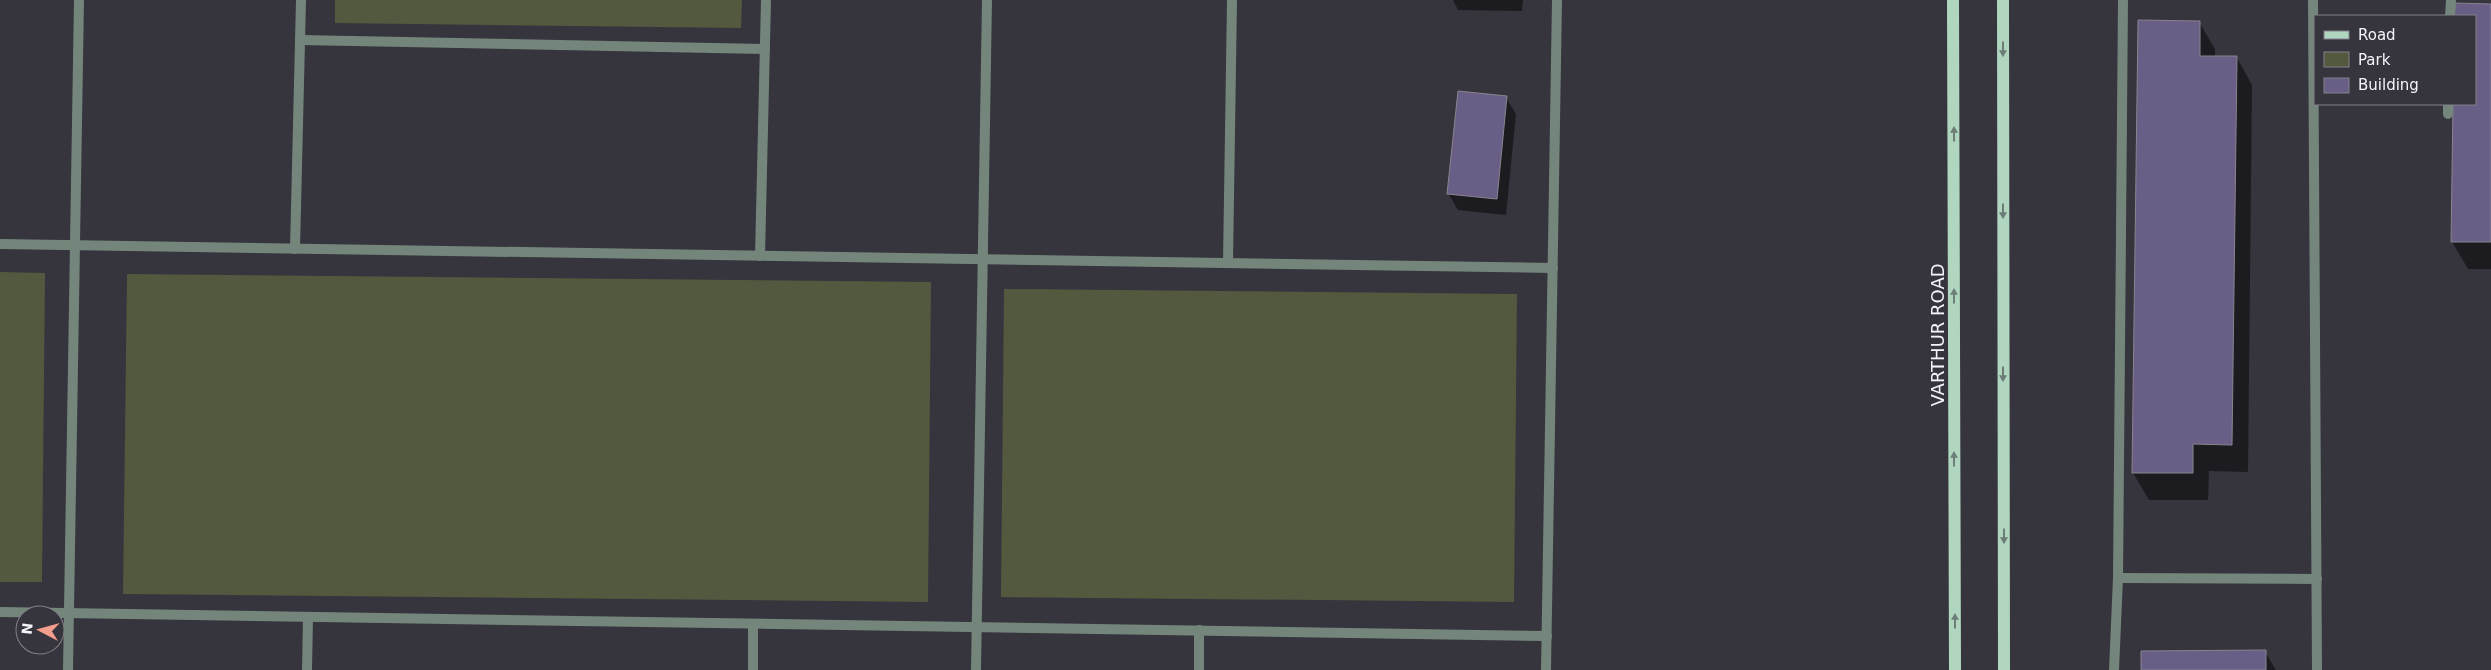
<svg xmlns="http://www.w3.org/2000/svg" width="2491" height="670" font-family="'DejaVu Sans',sans-serif">
	<style>
		.green { fill: #53593f }
		.shadow { fill: #0007 }
		.building { fill: #695e85; stroke: #88858f }
		.lines { fill: none; stroke-linecap: round; stroke-linejoin: round }
		.lane { stroke: #74867b; stroke-width: 10 }
		.street { stroke: #74867b; stroke-width: 10 }
		.primary { stroke: #b0d6bf; stroke-width: 12 }
		.oneway { fill: #6d7d77 }
		.labels { text-anchor: middle; dominant-baseline: central; stroke-width: 4.5; stroke-linejoin: round; paint-order: stroke }
		.street-label { font-size: 18px; fill: #f5f3f9; stroke: #36343c }
	</style>
	<rect width="100%" height="100%" fill="#36343c"/>
	<g class="green">
		<polygon points="335,0 742,0 741,28 335,23"/>
		<polygon points="0,272 45,273 42,582 0,582"/>
		<polygon points="127,274 931,282 928,602 123,594"/>
		<polygon points="1004,289 1517,294 1514,602 1001,597"/>
	</g>
	<g class="shadow">
		<polygon points="1453,0 1523,0 1522,11 1458,10"/>
		<polygon points="2455,5 2491,5 2491,269 2468,269 2452,242 2454,104 2475,104 2475,16 2455,16"/>
		<polygon points="2199,22 2215,49 2215,57 2237,58 2252,85 2248,472 2209,471 2208,500 2149,500 2133,473"/>
		<polygon points="1506,98 1516,114 1506,215 1458,210 1448,193"/>
		<polygon points="2265,652 2276,670 2142,670"/>
	</g>
	<g class="building">
		<polygon points="2454,3 2491,4 2491,242 2451,242 2453,104 2475,104 2475,16 2454,16"/>
		<polygon points="2138,20 2200,21 2200,56 2237,56 2232,445 2193,444 2193,473 2132,473"/>
		<polygon points="1458,91 1507,96 1497,199 1447,194"/>
		<polygon points="2266,650 2266,670 2141,670 2141,651"/>
	</g>
	<g class="lines">
		<g class="lane">
			<polyline points="2313,0 2317,670"/>
			<polyline points="2450,16 2451,0"/>
			<polyline points="2448,114 2448,104"/>
			<polyline points="2118,578 2317,579"/>
			<polyline points="2114,670 2118,578 2123,0"/>
		</g>
		<g class="street">
			<polyline points="300,40 765,49"/>
			<polyline points="0,244 1553,268"/>
			<polyline points="295,249 301,0"/>
			<polyline points="760,256 766,0"/>
			<polyline points="1228,263 1232,0"/>
			<polyline points="0,612 1547,636"/>
			<polyline points="68,670 79,0"/>
			<polyline points="307,670 308,617"/>
			<polyline points="753,670 753,624"/>
			<polyline points="976,670 987,0"/>
			<polyline points="1199,670 1199,630"/>
			<polyline points="1546,670 1557,0"/>
		</g>
		<g class="primary">
			<polyline points="1953,0 1955,670"/>
			<polyline points="2003,0 2004,670"/>
		</g>
	</g>
	<defs><path id="oneway-solid" d="M-6-.8H1V-3.2L6.5 0L1 3.2V.8H-6Z" transform="scale(1.25)"/></defs>
	<g class="oneway">
		<use href="#oneway-solid" transform="translate(2003 49) rotate(90)"/>
		<use href="#oneway-solid" transform="translate(1954 134) rotate(-90)"/>
		<use href="#oneway-solid" transform="translate(2003 211) rotate(90)"/>
		<use href="#oneway-solid" transform="translate(1954 296) rotate(-90)"/>
		<use href="#oneway-solid" transform="translate(2003 374) rotate(90)"/>
		<use href="#oneway-solid" transform="translate(1954 459) rotate(-90)"/>
		<use href="#oneway-solid" transform="translate(2004 536) rotate(90)"/>
		<use href="#oneway-solid" transform="translate(1955 621) rotate(-90)"/>
	</g>
	<g class="labels">
		<g class="street-label">
			<text transform="translate(1937 335) rotate(-90)">VARTHUR ROAD</text>
		</g>
	</g>
	<rect x="2314" y="15" width="162" height="90" fill="#36343c" stroke="#828088"/>
	<rect x="2324" y="31" width="25" height="8" fill="#b0d6bf" stroke="#828088"/>
	<text x="2358" y="40" font-size="15" fill="#f5f3f9">Road</text>
	<rect x="2324" y="52" width="25" height="15" fill="#53593f" stroke="#828088"/>
	<text x="2358" y="65" font-size="15" fill="#f5f3f9">Park</text>
	<rect x="2324" y="78" width="25" height="15" fill="#695e85" stroke="#828088"/>
	<text x="2358" y="90" font-size="15" fill="#f5f3f9">Building</text>
	<g transform="translate(40 630) rotate(276)"><circle r="24" fill="#36343c" stroke="#828088"/>
	<path d="M0-4L9 19L0 12L-9 19Z" fill="#f49d8c"/>
	<text y="-8" font-size="14" font-weight="bold" text-anchor="middle" fill="#f5f3f9">N</text>
	</g>
</svg>
